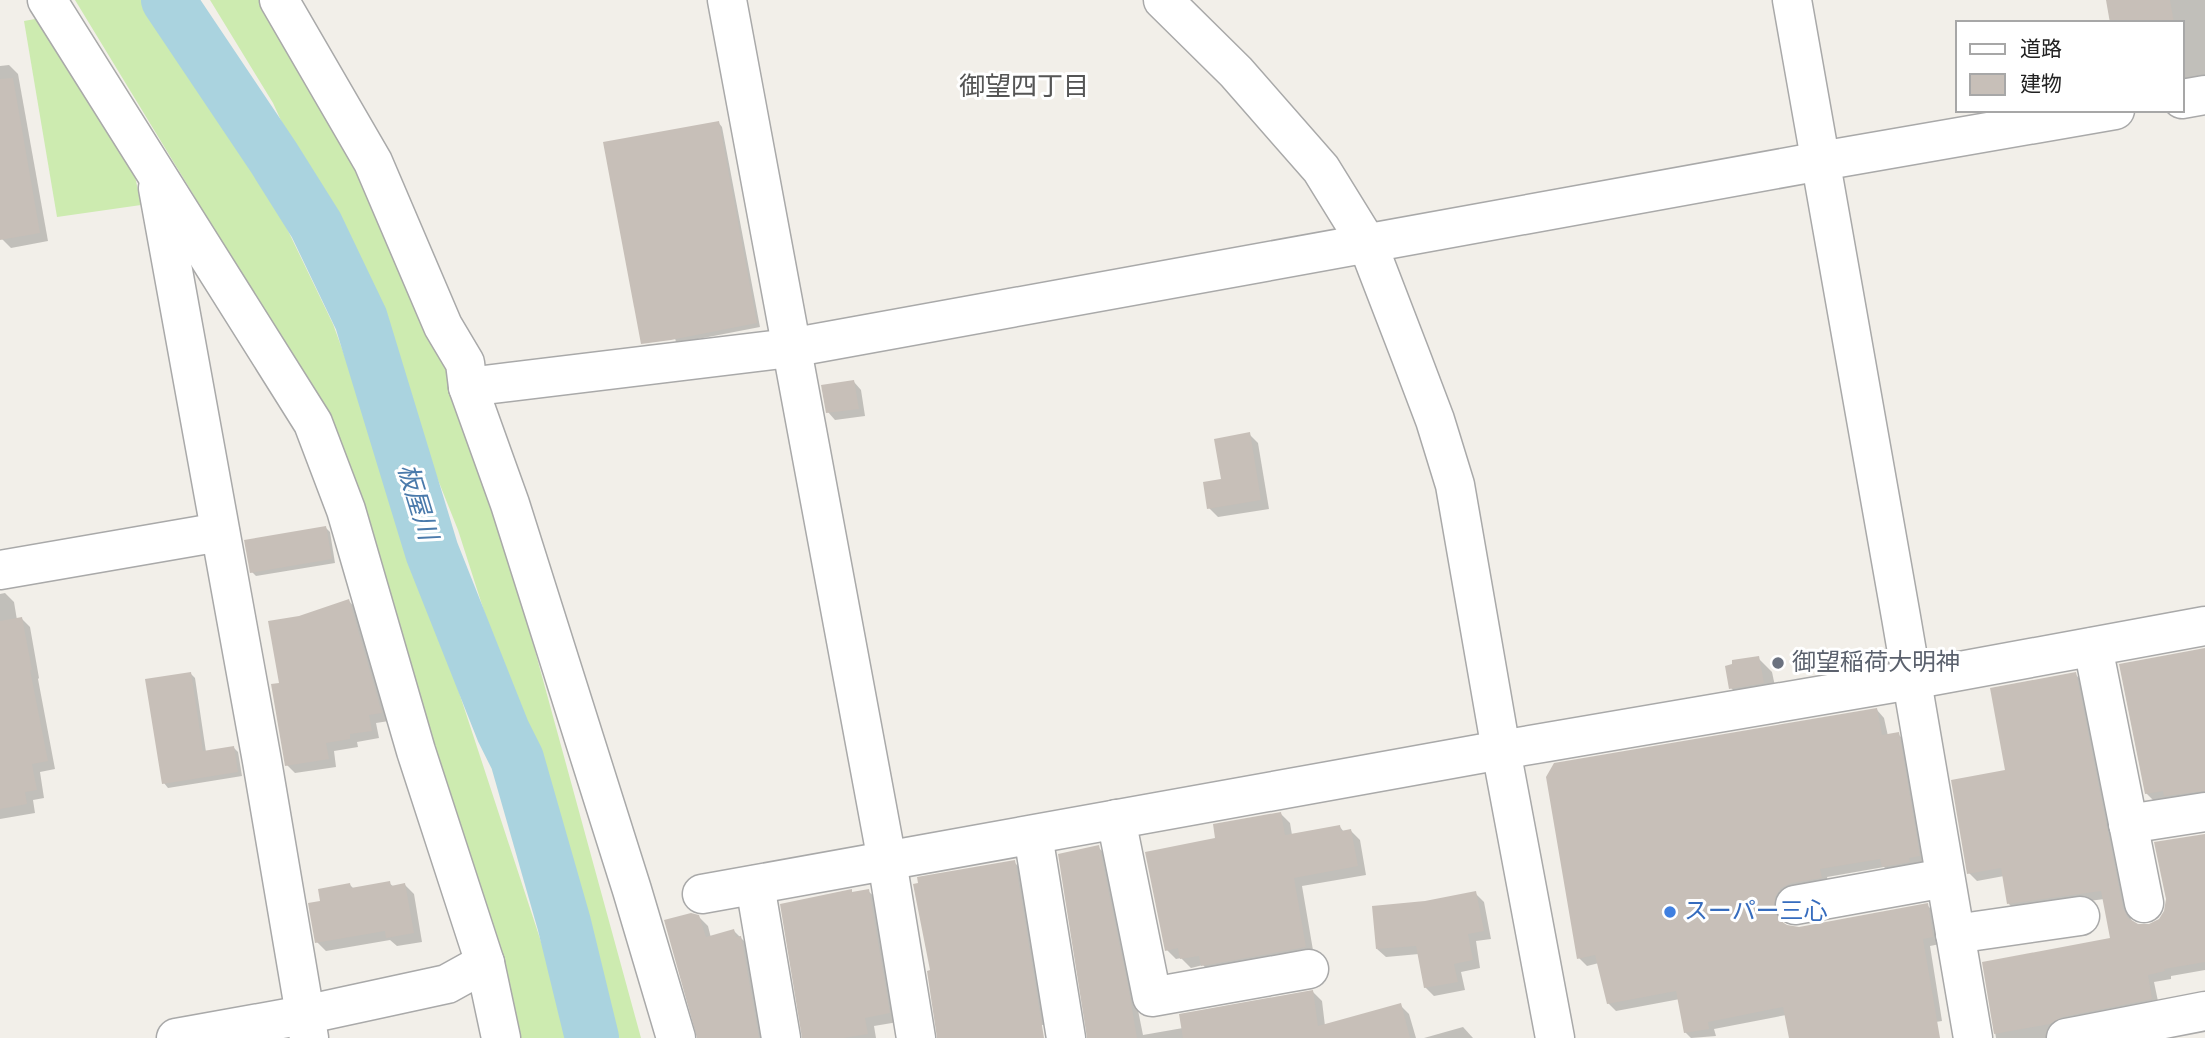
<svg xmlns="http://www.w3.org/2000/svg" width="2205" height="1038" font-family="'Alegreya Sans','Noto Sans JP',sans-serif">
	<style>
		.grass { fill: #cdebb0 }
		.shadow { fill: #0003 }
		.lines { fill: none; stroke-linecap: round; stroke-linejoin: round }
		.river { stroke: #aad3df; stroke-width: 54 }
		.building { fill: #c7bfb8 }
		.minor-casing { stroke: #a9a9a9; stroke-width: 41 }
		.minor { stroke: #fff; stroke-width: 38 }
		.worship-dot { fill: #6b7280; stroke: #fff; stroke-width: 2.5 }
		.shop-dot { fill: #3f7fe0; stroke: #fff; stroke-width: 2.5 }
		.labels { text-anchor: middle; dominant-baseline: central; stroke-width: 6; stroke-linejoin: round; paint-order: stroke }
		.worship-label { font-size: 24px; fill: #5b616d; stroke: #fff; text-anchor: start }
		.shop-label { font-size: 24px; fill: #366cbe; stroke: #fff; text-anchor: start }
		.neighbourhood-label { font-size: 26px; fill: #555; stroke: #fff }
		.water-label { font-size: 26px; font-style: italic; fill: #4a7aab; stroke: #fff }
	</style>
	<rect width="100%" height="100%" fill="#f2efe9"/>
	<g class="grass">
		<polygon points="75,0 142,0 265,183 333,324 383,461 548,963 566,1038 517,1038 323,432 193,194"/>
		<polygon points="210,0 265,0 283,25 445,353 505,541 641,1038 613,1038 551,820 458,530 389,357 273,103"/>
		<polygon points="46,17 130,152 141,205 57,217 24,21"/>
	</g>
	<g class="shadow">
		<polygon points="2108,0 2205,0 2205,76 2182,80 2182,23 2112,23"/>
		<polygon points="9,65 18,74 48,241 11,248 2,239 0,228 0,66"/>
		<polygon points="718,122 722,127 760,327 672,344 647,347 645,345 676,342 675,338 642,343"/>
		<polygon points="854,382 861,390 865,416 835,420 828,412"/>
		<polygon points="1249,434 1258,443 1269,509 1218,517 1209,508"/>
		<polygon points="326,528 330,532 335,563 256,576 252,572"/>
		<polygon points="5,593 14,602 17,620 22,619 30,627 39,678 38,679 55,769 40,772 44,798 33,800 35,813 0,819 0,594"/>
		<polygon points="349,601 357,610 389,721 376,723 379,738 357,742 358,747 334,751 336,767 295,773 287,765 281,684 299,618"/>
		<polygon points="2205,650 2205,799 2155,802 2146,793"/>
		<polygon points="1758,658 1772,672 1777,696 1745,702 1731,688"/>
		<polygon points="191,674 195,678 206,752 234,748 238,752 242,776 168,788 164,783"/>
		<polygon points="2075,674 2083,682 2130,917 2133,923 2137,926 2149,926 2160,920 2205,836 2205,970 2171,976 2171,979 2154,982 2159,1006 2053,1038 1996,1038 1984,963 2112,939 2104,899 2016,911 2009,904 2004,876 1977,881 1969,873 2007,771"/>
		<polygon points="1877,710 1884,718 1888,736 1898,734 1906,742 1926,864 1891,874 1884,867 1827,877 1829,885 1780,917 1784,925 1799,928 1927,905 1935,913 1940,944 1930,946 1942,1021 1857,1034 1858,1038 1791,1038 1786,1015 1714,1029 1716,1036 1691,1038 1685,1032 1680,999 1616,1011 1608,1003 1599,963 1587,966 1579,958"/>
		<polygon points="1281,814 1290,823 1292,835 1340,827 1344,832 1351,831 1360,840 1366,875 1302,886 1314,956 1211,974 1203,965 1191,968 1181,958 1176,959 1167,950 1217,840"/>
		<polygon points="1098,847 1107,856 1143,1035 1183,1028 1313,992 1322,1001 1325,1026 1400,1005 1409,1014 1416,1038 1089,1038"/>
		<polygon points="1014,862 1023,871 1048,1024 1031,1027 1033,1038 939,1038"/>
		<polygon points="389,883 394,887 405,885 414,894 422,942 397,946 390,940 326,951 317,942 322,903 350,885 354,889"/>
		<polygon points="851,891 853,893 868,891 878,900 898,1022 874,1026 876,1038 804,1038"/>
		<polygon points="1475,893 1484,902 1491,939 1476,941 1480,968 1461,972 1465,990 1434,996 1425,987 1419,954 1386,957 1377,949 1425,903"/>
		<polygon points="699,917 708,926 711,938 734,931 750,947 766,1038 701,1038"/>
		<polygon points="1463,1027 1473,1038 1424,1038"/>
	</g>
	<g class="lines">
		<polyline class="river" points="168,0 274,158 316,225 361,319 432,552 503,731 517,759 564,923 592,1038"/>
	</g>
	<g class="building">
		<polygon points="2106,0 2170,0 2174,23 2110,23"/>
		<polygon points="13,78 40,233 0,240 0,79"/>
		<polygon points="719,121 757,323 671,340 641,344 603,142"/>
		<polygon points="854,380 859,409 826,413 821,385"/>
		<polygon points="1250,432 1261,500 1207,509 1203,482 1221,479 1214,439"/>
		<polygon points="326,526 332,559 250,573 244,540"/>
		<polygon points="349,599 382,713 369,715 372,731 350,734 350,739 326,743 329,759 285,766 271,684 279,683 268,621 299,616"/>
		<polygon points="22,617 32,670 30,670 48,761 32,764 37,790 25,792 27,804 0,809 0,621"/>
		<polygon points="2205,648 2205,791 2164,796 2163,791 2145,794 2119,664"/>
		<polygon points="1759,656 1764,683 1729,689 1725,666 1732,664 1732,660"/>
		<polygon points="191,672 203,751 234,746 238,772 162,784 145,679"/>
		<polygon points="2076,672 2123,908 2128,918 2138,924 2149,924 2159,919 2164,911 2166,899 2154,842 2205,834 2205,962 2164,969 2165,971 2148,975 2152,999 2062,1017 2050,1024 1994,1034 1982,962 2110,938 2101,891 2007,904 2001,868 1967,874 1951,780 2005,770 1990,688"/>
		<polygon points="1877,708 1882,735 1899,732 1920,856 1909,858 1910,862 1882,867 1880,859 1820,869 1822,878 1791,883 1781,888 1775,897 1774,910 1779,920 1787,925 1799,927 1928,903 1933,937 1923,939 1940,1038 1789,1038 1783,1007 1708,1022 1709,1029 1684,1033 1676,991 1607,1004 1595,955 1577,959 1546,777 1554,763"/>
		<polygon points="1281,812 1285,835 1340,825 1341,831 1351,829 1358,866 1294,878 1306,947 1201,966 1199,956 1180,959 1178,948 1165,951 1145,852 1215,838 1213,824"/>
		<polygon points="1099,845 1129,991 1137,1038 1087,1038 1058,854"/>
		<polygon points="1015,860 1044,1038 937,1038 927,971 930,970 913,884 918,883 917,877"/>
		<polygon points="390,881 391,886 405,883 414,933 386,938 385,931 315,943 308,903 320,901 318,889 350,883 351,888"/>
		<polygon points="852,889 852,892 869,889 890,1013 865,1018 868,1034 844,1038 802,1038 780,904"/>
		<polygon points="1476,891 1484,931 1468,934 1473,960 1454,964 1458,982 1424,988 1416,946 1376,949 1372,906 1425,901"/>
		<polygon points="691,913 699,915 706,937 734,929 736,937 741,936 759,1038 697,1038 664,920"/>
		<polygon points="1313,990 1318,1026 1401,1003 1410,1038 1183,1038 1179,1014"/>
	</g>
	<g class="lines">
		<g class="minor-casing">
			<g id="minor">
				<polyline points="47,0 313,423 346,510 416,751 485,963 501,1038"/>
				<polyline points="279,0 373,162 443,326 465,363 468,387 510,504 632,890 676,1038"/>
				<polyline points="727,0 887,861 916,1038"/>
				<polyline points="1163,0 1236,72 1321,169 1368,245 1410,354 1435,420 1455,485 1501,750 1555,1038"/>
				<polyline points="1792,0 1901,617 1973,1038"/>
				<polyline points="2182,99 2205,95"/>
				<polyline points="158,188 262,761 309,1038"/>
				<polyline points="468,387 790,348 1821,161 2115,110"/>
				<polyline points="0,570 220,532"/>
				<polyline points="2093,647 2144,903"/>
				<polyline points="1116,819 1152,997 1309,969"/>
				<polyline points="2128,824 2205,812"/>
				<polyline points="1033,835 1066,1038"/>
				<polyline points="755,885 781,1038"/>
				<polyline points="702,894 1501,750 1911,680 2205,626"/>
				<polyline points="1795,905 1945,878"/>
				<polyline points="1955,934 2080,916"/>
				<polyline points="176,1038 304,1015 447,984 485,963"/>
				<polyline points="2066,1038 2205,1011"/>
			</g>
		</g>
		<use href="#minor" class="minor"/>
	</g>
	<circle class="worship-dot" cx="1778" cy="663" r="7"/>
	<circle class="shop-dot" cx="1670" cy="912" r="7"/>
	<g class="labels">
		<g class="worship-label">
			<text x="1792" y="663">御望稲荷大明神</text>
		</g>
		<g class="shop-label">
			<text x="1684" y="912">スーパー三心</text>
		</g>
		<g class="neighbourhood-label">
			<text x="1024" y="87">御望四丁目</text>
		</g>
		<g class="water-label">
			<text transform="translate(417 502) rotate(73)">板屋川</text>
		</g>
	</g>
	<rect x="1956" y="21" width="228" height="91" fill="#ffffff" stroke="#a7a7a7" stroke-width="2"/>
	<rect x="1970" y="44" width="35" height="10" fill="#ffffff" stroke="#a7a7a7" stroke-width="2"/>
	<text x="2020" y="56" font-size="21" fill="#222222">道路</text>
	<rect x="1970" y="74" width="35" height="21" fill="#c7bfb8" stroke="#a7a7a7" stroke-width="2"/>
	<text x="2020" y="91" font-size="21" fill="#222222">建物</text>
</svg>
